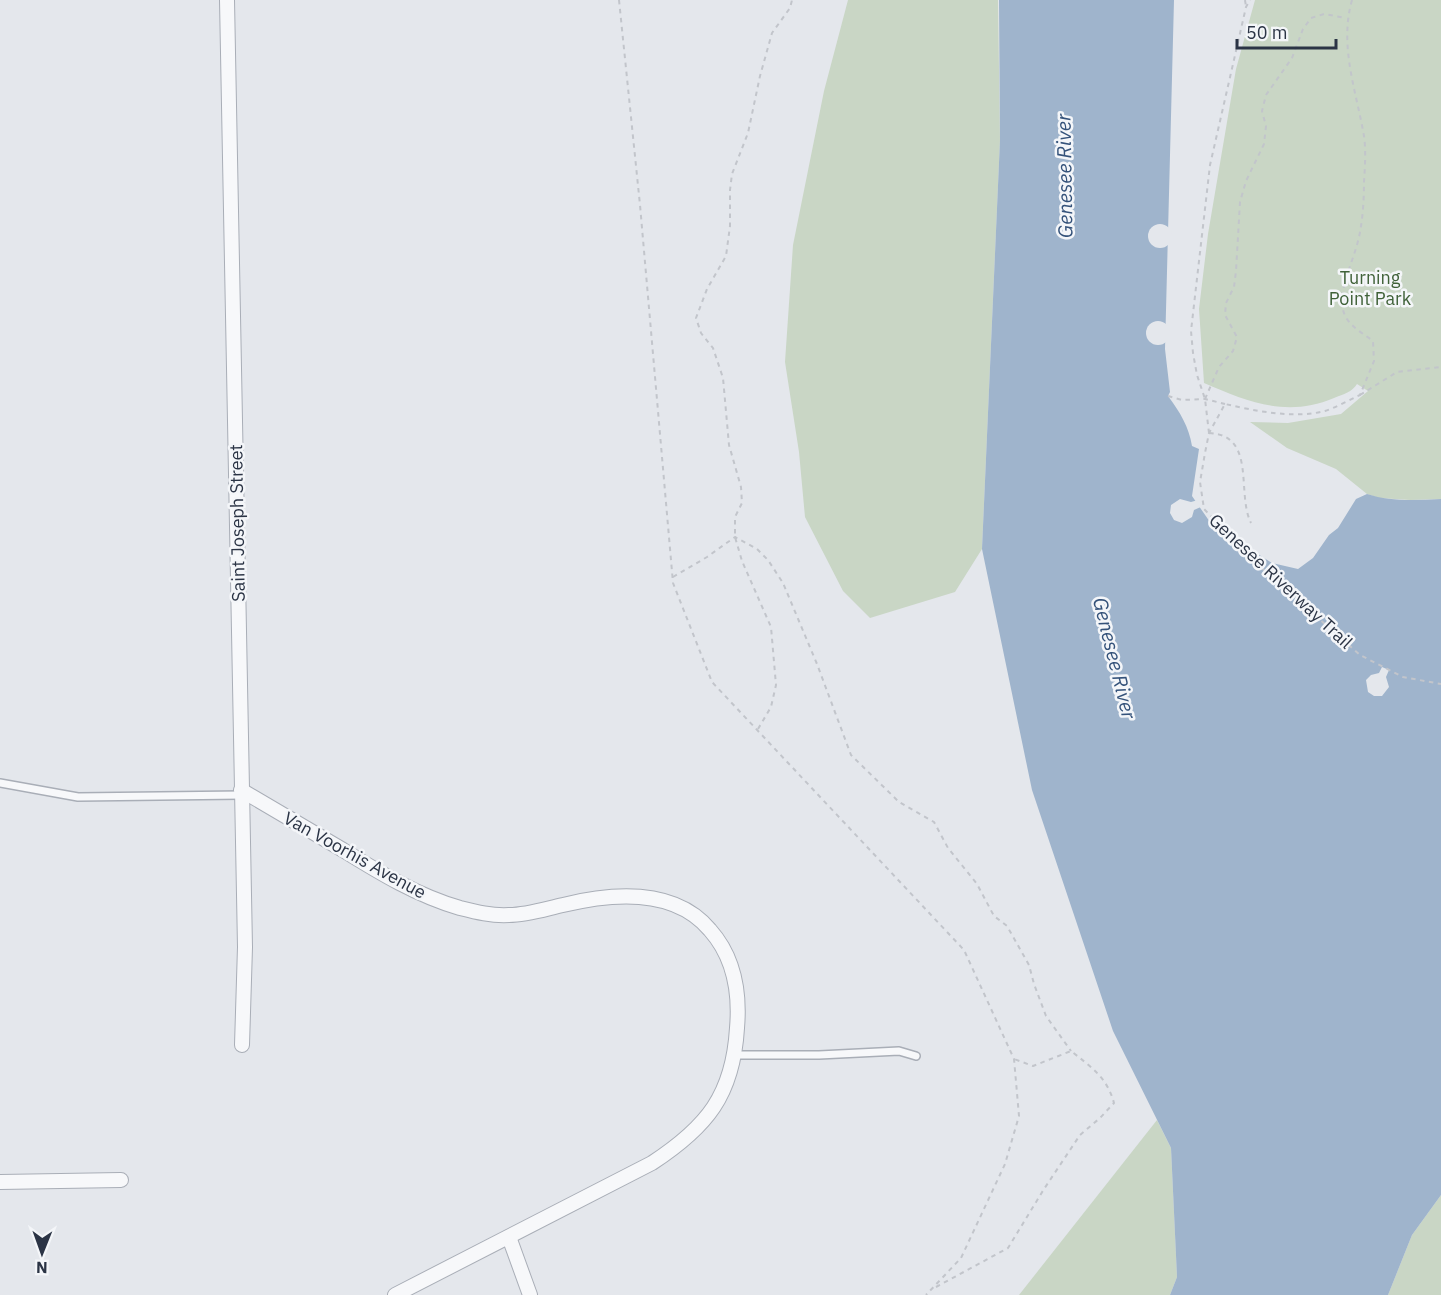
<svg xmlns="http://www.w3.org/2000/svg" width="1441" height="1295" font-family="'IBM Plex Sans',sans-serif">
	<style>
		.green { fill: #c9d6c5 }
		.water { fill: #9fb4cc }
		.pier { fill: #e4e7ec }
		.lines { fill: none; stroke-linecap: round; stroke-linejoin: round }
		.lane-casing { stroke: #a9aeb7; stroke-width: 10 }
		.street-casing { stroke: #a9aeb7; stroke-width: 16 }
		.path { stroke: #c2c5cb; stroke-width: 2; stroke-dasharray: 4.5 4.5; stroke-linecap: butt }
		.lane { stroke: #f7f8fa; stroke-width: 7 }
		.street { stroke: #f7f8fa; stroke-width: 14 }
		.labels { text-anchor: middle; dominant-baseline: central; stroke-width: 5; stroke-linejoin: round; paint-order: stroke }
		.park-label { font-size: 18px; fill: #3f6138; stroke: #f4f6f9 }
		.street-label { font-size: 18px; fill: #2b3445; stroke: #f4f6f9 }
		.water-label { font-size: 20px; font-style: italic; fill: #34527a; stroke: #f4f6f9 }
	</style>
	<rect width="100%" height="100%" fill="#e4e7ec"/>
	<g class="green">
		<polygon points="848,0 998,0 1000,140 982,549 955,592 870,618 843,591 805,517 799,452 785,362 793,245 824,91"/>
		<path d="M1255 0H1441V499L1410 500 1379 498 1367 494 1336 469 1287 448 1250 422 1288 423 1341 414 1368 391 1357 384C1352 392 1344 394 1334 398 1287 418 1248 402 1204 383L1199 309 1208 234 1236 69Z"/>
		<polygon points="1157,1120 1171,1148 1177,1277 1170,1295 1019,1295"/>
		<polygon points="1441,1195 1441,1295 1388,1295 1412,1235"/>
	</g>
	<path class="water" d="M999 0H1174L1165 349 1170 392 1168 396C1180 412 1189 427 1192 446L1199 449 1192 496 1212 525 1272 563 1298 569 1313 558 1329 535 1338 528 1356 499 1367 494C1391 502 1416 500 1441 499V1195L1412 1235 1388 1295H1170L1177 1277 1171 1148 1113 1031 1032 790 982 549 1000 140Z"/>
	<g class="pier">
		<circle cx="1160" cy="236" r="12"/>
		<circle cx="1158" cy="333" r="12"/>
		<polygon points="1180,499 1191,502 1198,500 1203,506 1194,510 1192,517 1182,523 1174,520 1170,513 1171,505"/>
		<polygon points="1382,667 1389,670 1386,677 1389,687 1382,696 1374,696 1368,692 1366,680 1371,675 1379,673"/>
	</g>
	<g class="lines">
		<g class="lane-casing">
			<g id="lane">
				<polyline points="0,783 78,797 242,795"/>
				<polyline points="734,1055 819,1055 899,1051 916,1056"/>
			</g>
		</g>
		<g class="street-casing">
			<g id="street">
				<polyline points="227,0 245,947 242,1045"/>
				<path d="M241 790C275 810 309 830 343 850 380 873 418 896 460 908 476 912 492 916 509 915 527 915 545 909 563 905 612 893 674 887 710 930 734 957 740 993 737 1028 733 1095 707 1127 652 1163L395 1295"/>
				<polyline points="0,1182 121,1180"/>
				<polyline points="509,1237 530,1295"/>
			</g>
		</g>
		<g class="path">
			<polyline points="619,0 640,205 673,583 712,682 964,950 1014,1059 1019,1116 1005,1164 961,1258 926,1295"/>
			<polyline points="1245,0 1246,7"/>
			<path d="M1352 0C1339 46 1356 90 1364 136 1366 150 1365 167 1364 182 1364 198 1363 216 1360 232 1356 255 1344 276 1342 299 1341 322 1357 329 1373 341L1374 361 1360 395C1349 400 1337 407 1325 411 1294 419 1256 411 1225 404L1209 433 1205 453 1200 482 1204 509 1256 563 1360 655 1403 677 1441 684"/>
			<polyline points="1360,395 1397,372 1441,367"/>
			<polyline points="1168,396 1182,400 1205,399 1225,404"/>
			<polyline points="1205,399 1219,367 1233,351 1237,337 1225,315 1226,303 1234,287 1236,271 1240,202 1246,181 1264,144 1266,126 1262,111 1266,95 1292,58 1303,29 1311,18 1324,14 1346,18"/>
			<polyline points="1209,433 1205,399 1197,375 1193,353 1191,331 1210,165 1246,7 1250,0"/>
			<path d="M1209 433C1257 435 1236 493 1251 523"/>
			<polyline points="673,577 707,557 735,537 757,549 768,560 783,583 817,664 851,755 899,802 934,822 948,848 977,884 994,916 1007,926 1029,965 1034,984 1046,1016 1071,1051"/>
			<polyline points="758,729 771,707 776,685 771,627 742,561 735,537 735,517 742,503 741,487 729,445 723,378 713,348 701,333 696,318 707,289 726,256 730,226 730,190 732,174 748,133 760,76 772,33 790,8 792,0"/>
			<path d="M936 1287 1008 1248 1044 1189 1080 1135 1100 1118 1114 1103C1107 1077 1091 1067 1071 1051L1033 1066 1014 1059"/>
		</g>
		<use href="#lane" class="lane"/>
		<use href="#street" class="street"/>
	</g>
	<g class="labels">
		<g class="park-label">
			<text x="1370" y="277">Turning<tspan x="1370" dy="21">Point Park</tspan></text>
		</g>
		<g class="street-label">
			<text transform="translate(237 523) rotate(-91)">Saint Joseph Street</text>
			<text transform="translate(1281 581) rotate(43)">Genesee Riverway Trail</text>
			<text transform="translate(355 855) rotate(29)">Van Voorhis Avenue</text>
		</g>
		<g class="water-label">
			<text transform="translate(1064 176) rotate(-91)">Genesee River</text>
			<text transform="translate(1115 658) rotate(76)">Genesee River</text>
		</g>
	</g>
	<g transform="translate(42 1253) rotate(181)" stroke="#f4f6f9" stroke-width="4.5" paint-order="stroke">
	<path d="M0-4.5L10 22L0 15L-10 22Z" fill="#2b3445"/>
	<text y="-9" font-size="16" font-weight="bold" text-anchor="middle" fill="#2b3445">N</text>
	</g>
	<path d="M1237 39v9h99v-9" fill="none" stroke="#2b3445" stroke-width="3"/>
	<text x="1246" y="39" font-size="18" fill="#2b3445" stroke="#f4f6f9" stroke-width="4.5" paint-order="stroke">50 m</text>
</svg>
